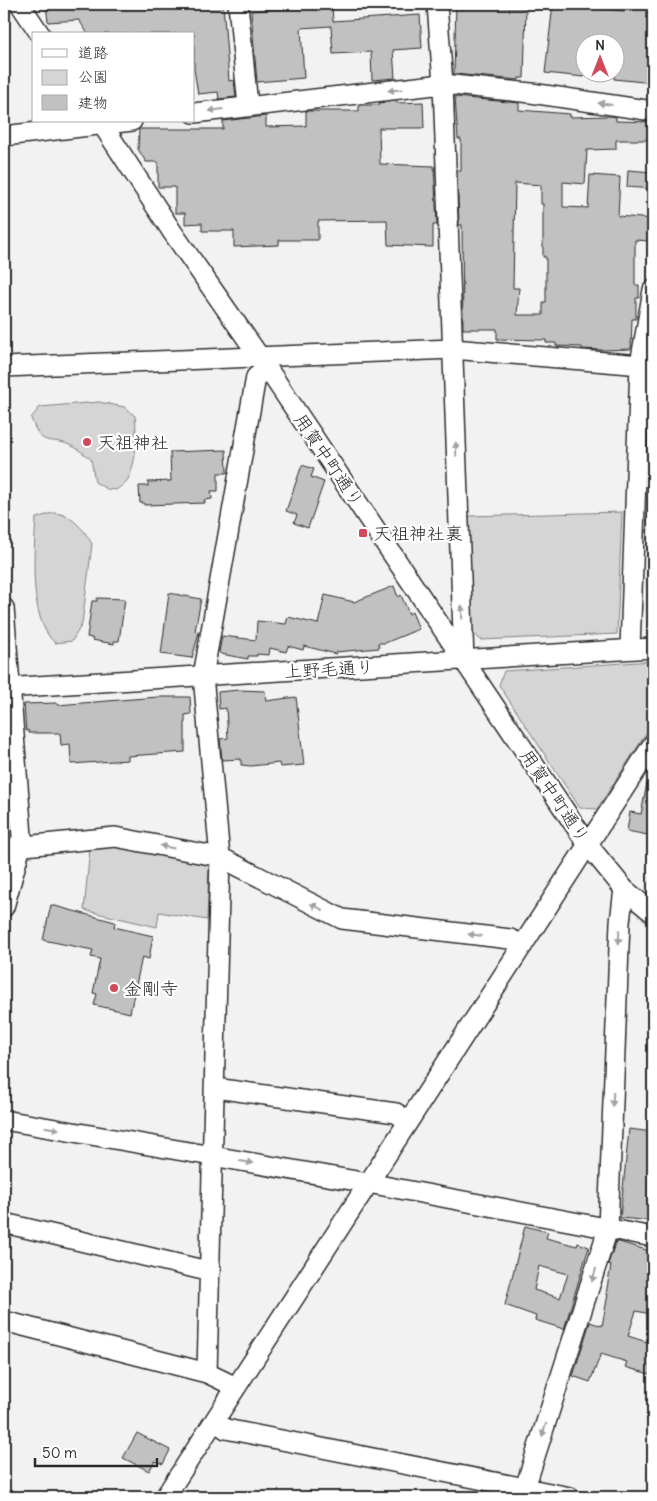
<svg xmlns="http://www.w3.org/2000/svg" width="657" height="1501" font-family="Delius,'Klee One',sans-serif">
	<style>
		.green { fill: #d5d5d5; stroke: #808080 }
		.building { fill: #c1c1c1; stroke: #2b2b2b; fill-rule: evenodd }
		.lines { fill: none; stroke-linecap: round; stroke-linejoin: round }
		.minor-casing { stroke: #2b2b2b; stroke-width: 22 }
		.minor { stroke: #fff; stroke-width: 19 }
		.oneway { fill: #a0a0a0 }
		.poi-dot { fill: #d1495b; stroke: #fff; stroke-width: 2 }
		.labels { text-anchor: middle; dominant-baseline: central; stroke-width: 4.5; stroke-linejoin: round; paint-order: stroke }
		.poi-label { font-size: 18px; fill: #2b2b2b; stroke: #fff; text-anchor: start }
		.street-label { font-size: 18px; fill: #2b2b2b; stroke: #fff }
	</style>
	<rect width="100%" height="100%" fill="#f2f2f2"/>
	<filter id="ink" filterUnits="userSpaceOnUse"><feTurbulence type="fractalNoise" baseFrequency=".02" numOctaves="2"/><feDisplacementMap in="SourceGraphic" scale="10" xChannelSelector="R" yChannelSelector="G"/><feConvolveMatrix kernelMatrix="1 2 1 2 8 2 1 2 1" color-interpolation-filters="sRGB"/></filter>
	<g filter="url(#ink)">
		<g class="green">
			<path d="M99 402 124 407 135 416C137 434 137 462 128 479 126 483 120 487 116 490L107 489 95 482 91 459C84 454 77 448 70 445 47 436 42 449 31 418L40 407Z"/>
			<polygon points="622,512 617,634 481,640 472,632 469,516"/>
			<path d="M53 513C70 513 84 529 92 544L82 624 72 641 55 643C28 619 34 552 36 518Z"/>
			<polygon points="653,661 653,723 597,809 580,808 499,685 504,671"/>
			<polygon points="114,845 204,859 209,865 207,920 159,912 157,927 84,910 90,848"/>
		</g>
		<g class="building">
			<polygon points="46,4 223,4 229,81 234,80 236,97 219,99 218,92 198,94 194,69 194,34 88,34 79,20 48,22"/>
			<polygon points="456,4 504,4 504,7 526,8 524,78 519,78 519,80 454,74"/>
			<polygon points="553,4 588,4 588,7 624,11 624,4 653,4 653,83 614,79 614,42 584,42 584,77 545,73"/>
			<polygon points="332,5 333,21 420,15 422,48 393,50 395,78 372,80 371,52 333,54 331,26 301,28 304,78 257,82 251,11"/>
			<path d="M455 97 519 103V110L570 114V117L611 116 616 117V121L653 122V140H616V149L587 150 585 184 563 182V207L588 208 590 175 620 177 618 216 652 219 650 241 635 240V285H639V298H636V319H632L631 349 603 350 582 349V347L556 346V343H546V340L497 339V329H463L462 225H459L457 171H461V139H458ZM515 183 541 185V204H543V257H546V302H543V315H517L519 288H513Z"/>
			<polygon points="397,101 397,103 423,102 424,128 379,128 380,164 434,166 437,225 433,225 433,247 388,245 387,220 318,221 318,240 279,240 279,245 234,247 234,231 202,231 202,223 185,224 185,213 175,213 175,187 158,187 158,162 146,162 138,149 139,129 223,129 223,121 266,116 266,127 306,126 306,111 359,111 359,105 379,105 379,103"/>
			<polygon points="628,170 653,172 653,189 627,187"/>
			<polygon points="226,450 227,473 218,473 218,491 211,491 212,499 204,500 205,503 144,505 144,503 140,503 139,486 148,486 148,482 171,481 170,452"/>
			<polygon points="302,465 314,469 311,477 324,482 308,528 294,523 297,515 286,511"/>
			<polygon points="394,586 398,597 401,595 409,614 412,612 419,629 385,643 378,643 379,648 336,652 336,654 304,646 303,650 288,646 286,652 270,648 269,655 257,654 257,656 248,656 248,659 221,654 219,652 222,636 256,640 257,621 286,624 288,617 318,624 325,595 354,602"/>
			<polygon points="169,593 201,599 195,631 199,632 192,658 161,654"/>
			<polygon points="97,598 125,599 119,641 114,641 114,644 92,640 92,638 87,637 92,601 97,601"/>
			<polygon points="239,690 265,691 266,701 296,697 304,765 280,767 279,763 251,766 241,765 241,759 222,760 220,739 228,738 226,708 219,709 218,692"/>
			<polygon points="158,697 190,697 191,714 185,715 185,752 128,756 128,760 71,764 70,744 61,745 60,733 29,733 28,730 26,731 24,704 57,703 57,705"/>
			<polygon points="647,783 653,783 653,836 627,831 630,812 641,814"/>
			<polygon points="51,905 115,922 114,927 153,936 149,959 142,957 130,1013 94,1005 97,994 93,993 100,959 91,957 93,950 43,940"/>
			<polygon points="629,1129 653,1132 653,1221 620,1218"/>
			<path d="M525 1226 548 1232 546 1238 577 1246 578 1243 589 1247 564 1329 535 1320 536 1316 505 1305ZM539 1266 568 1274 560 1298 534 1290Z"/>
			<polygon points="616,1241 653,1252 653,1301 651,1314 636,1311 628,1336 653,1344 653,1375 625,1367 627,1362 601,1354 590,1382 573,1376 590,1322 602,1326 608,1294 606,1294 611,1265 608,1264"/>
			<polygon points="137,1433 170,1450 163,1464 155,1461 149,1471 123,1458"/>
		</g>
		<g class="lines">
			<g class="minor-casing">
				<g id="minor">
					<polyline points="20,4 40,34"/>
					<polyline points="238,4 248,106"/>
					<polyline points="437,4 443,84 464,661"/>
					<polyline points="194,113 443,84 531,93 653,111"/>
					<polyline points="100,121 173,233 259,356 588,845 624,889 653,913"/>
					<polyline points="4,136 132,121"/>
					<polyline points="4,367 453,349 653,366"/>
					<polyline points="4,608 22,836 21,846 4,907"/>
					<polyline points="630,649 640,364 653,290"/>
					<polyline points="4,688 653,648"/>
					<polyline points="4,848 115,837 220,857 342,919 510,939 523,945"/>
					<polyline points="215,1088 396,1113 408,1121"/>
					<polyline points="4,1120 368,1183 653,1237"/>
					<polyline points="4,1223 199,1269 211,1269"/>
					<polyline points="4,1321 207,1373 236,1387"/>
					<polyline points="207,1373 220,857 203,676 256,377 267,369"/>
					<polyline points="215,1421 226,1429 570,1497"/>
					<polyline points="165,1497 653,744"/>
					<polyline points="522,1497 608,1229 620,922 624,889"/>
				</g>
			</g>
			<use href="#minor" class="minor"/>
		</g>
		<defs><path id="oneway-solid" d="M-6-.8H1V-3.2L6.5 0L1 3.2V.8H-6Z" transform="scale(1.25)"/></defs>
		<g class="oneway">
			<use href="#oneway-solid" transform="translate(395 90) rotate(174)"/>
			<use href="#oneway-solid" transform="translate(605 104) rotate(-172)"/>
			<use href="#oneway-solid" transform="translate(216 110) rotate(173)"/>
			<use href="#oneway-solid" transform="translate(456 449) rotate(-92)"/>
			<use href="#oneway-solid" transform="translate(462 612) rotate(-92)"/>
			<use href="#oneway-solid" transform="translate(167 847) rotate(-169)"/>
			<use href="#oneway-solid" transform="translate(317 907) rotate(-153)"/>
			<use href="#oneway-solid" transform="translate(475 935) rotate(-173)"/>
			<use href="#oneway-solid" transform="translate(619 937) rotate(92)"/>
			<use href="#oneway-solid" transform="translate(613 1099) rotate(92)"/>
			<use href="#oneway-solid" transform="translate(52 1128) rotate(10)"/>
			<use href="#oneway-solid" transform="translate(246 1162) rotate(10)"/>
			<use href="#oneway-solid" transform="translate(594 1275) rotate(108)"/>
			<use href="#oneway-solid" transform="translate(544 1430) rotate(108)"/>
		</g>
	</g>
	<g class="poi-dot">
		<circle cx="87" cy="442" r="5"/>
		<rect x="358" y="528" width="10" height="10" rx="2.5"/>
		<circle cx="114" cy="988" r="5"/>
	</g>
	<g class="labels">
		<g class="poi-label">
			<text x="97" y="442">天祖神社</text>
			<text x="373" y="533">天祖神社裏</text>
			<text x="124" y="988">金剛寺</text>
		</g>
		<g class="street-label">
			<text transform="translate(329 460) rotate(56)">用賀中町通り</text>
			<text transform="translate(329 669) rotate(-3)">上野毛通り</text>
			<text transform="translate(555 796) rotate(56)">用賀中町通り</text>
		</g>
	</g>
	<rect width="657" height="1501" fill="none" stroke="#fff" stroke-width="20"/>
	<rect x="10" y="10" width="637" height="1481" fill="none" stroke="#2b2b2b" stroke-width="2" filter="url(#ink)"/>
	<rect x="32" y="32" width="162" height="90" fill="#ffffff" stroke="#aaaaaa"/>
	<rect x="42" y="49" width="25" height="8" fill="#ffffff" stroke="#aaaaaa"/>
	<text x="78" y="58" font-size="15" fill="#2b2b2b">道路</text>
	<rect x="42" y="70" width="25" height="15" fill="#d5d5d5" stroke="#aaaaaa"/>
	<text x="78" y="82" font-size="15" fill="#2b2b2b">公園</text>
	<rect x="42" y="95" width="25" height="15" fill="#c1c1c1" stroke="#aaaaaa"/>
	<text x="78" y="108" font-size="15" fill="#2b2b2b">建物</text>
	<g transform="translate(600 58)"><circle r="24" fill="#ffffff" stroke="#aaaaaa"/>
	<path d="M0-4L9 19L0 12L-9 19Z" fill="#d1495b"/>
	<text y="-8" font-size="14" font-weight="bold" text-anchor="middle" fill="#2b2b2b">N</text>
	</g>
	<path d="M35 1458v8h122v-8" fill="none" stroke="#2b2b2b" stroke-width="2.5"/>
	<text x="42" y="1458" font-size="15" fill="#2b2b2b" stroke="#ffffff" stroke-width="4" paint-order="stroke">50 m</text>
</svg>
